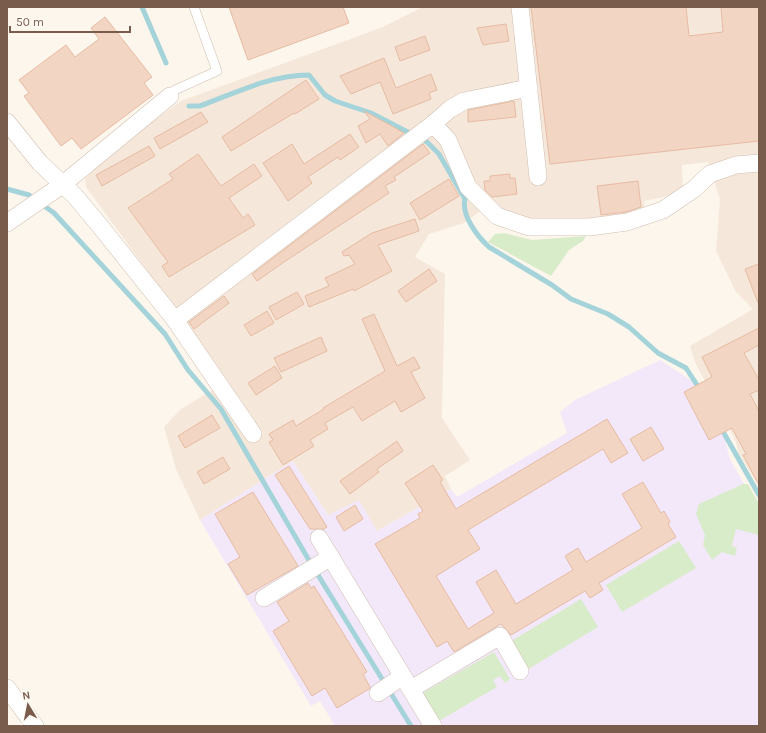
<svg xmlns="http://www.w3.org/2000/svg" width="766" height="733" font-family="Karla,sans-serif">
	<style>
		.residential { fill: #f5e8da }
		.education { fill: #f3e8fa }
		.green { fill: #d8ecc9 }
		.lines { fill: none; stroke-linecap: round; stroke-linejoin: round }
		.stream { stroke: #a5d3da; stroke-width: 5 }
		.building { fill: #f3d5c3; stroke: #e6bba3 }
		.service-casing { stroke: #d1beb0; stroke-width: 10 }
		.minor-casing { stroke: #d1beb0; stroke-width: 18 }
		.service { stroke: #fff; stroke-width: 9 }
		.minor { stroke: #fff; stroke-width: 17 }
	</style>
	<rect width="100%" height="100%" fill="#fdf6ec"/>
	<polygon class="residential" points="423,7 759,7 759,487 739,454 735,440 695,362 690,346 753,309 736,292 716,251 720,199 708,162 682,165 683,189 677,194 644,201 645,212 621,218 537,222 490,204 464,223 429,234 415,257 445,274 442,418 470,460 445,476 451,489 377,531 328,515 293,461 200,520 176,469 164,427 181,409 228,381 86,187 85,179 106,156 181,101 383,27"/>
	<polygon class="education" points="660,360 695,383 725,440 730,459 759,510 759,726 335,726 320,701 311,706 200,520 293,461 328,515 359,500 377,531 451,489 457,497 567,433 560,412 575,400"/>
	<g class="green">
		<polygon points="504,233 532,240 586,236 583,241 569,250 551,276 488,242 495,234"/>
		<polygon points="743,484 748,484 759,504 759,535 736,529 732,546 737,548 735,556 722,552 712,560 703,545 705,535 696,514 699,504"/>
		<polygon points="679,541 696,568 622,612 606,585"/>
		<polygon points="581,599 598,627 525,671 508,643"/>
		<polygon points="494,652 510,679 505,683 500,676 493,680 497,687 437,722 421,694"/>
	</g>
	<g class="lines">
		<g class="stream">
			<polyline points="142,7 166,63"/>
			<path d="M189 106H200C235 93 271 75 309 75L325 95 335 101 371 113 427 142 439 154 465 199C461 215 477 236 489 247L552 285 571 299 608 314 629 327 658 353 686 368 701 391"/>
			<polyline points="7,189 29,195 54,213 165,334 188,370 221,409 310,562 411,726"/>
			<polyline points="721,428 759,495"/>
		</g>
	</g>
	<g class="building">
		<polygon points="229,7 343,7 349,23 248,60"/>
		<polygon points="531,7 686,7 689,36 723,32 721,7 759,7 759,141 550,164"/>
		<polygon points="105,17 152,77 144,83 153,95 81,149 72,138 61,146 24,96 29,93 19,80 66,45 75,57 99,39 91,28"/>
		<polygon points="506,24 509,41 483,45 477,28"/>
		<polygon points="425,36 430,50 400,61 395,47"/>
		<polygon points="384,58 396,88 431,74 437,90 429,93 431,99 393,114 380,82 351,94 340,76"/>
		<polygon points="306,80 319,99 295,114 294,113 231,151 222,137"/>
		<polygon points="514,101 516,117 468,122 468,110"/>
		<polygon points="364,111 392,126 404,133 388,146 380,134 366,143 358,126 370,119"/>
		<polygon points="201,112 208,122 160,149 154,138"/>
		<polygon points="350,134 359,147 340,160 338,157 308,177 312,183 288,201 263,163 292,144 304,164"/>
		<polygon points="423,144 430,153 394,177 396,180 385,186 389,193 284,262 257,281 252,274"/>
		<polygon points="149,146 155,156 102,186 96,175"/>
		<polygon points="198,154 221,186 254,164 262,176 229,198 243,218 248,214 255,225 169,277 162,266 168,262 128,208 173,179 169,174"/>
		<polygon points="510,174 510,178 515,178 517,194 492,197 485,190 484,181 490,181 490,176"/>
		<polygon points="449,179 459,196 420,220 410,203"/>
		<polygon points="638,181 641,207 626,212 601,215 597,186"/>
		<polygon points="415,219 419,231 378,245 392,271 354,291 353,289 309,307 305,296 329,286 325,278 355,264 349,255 344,256 342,252 372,233"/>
		<polygon points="759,264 759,303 758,303 745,269"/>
		<polygon points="429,269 437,281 406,302 398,291"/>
		<polygon points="297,292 304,304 276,320 269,307"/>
		<polygon points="224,296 229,303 194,329 189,322"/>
		<polygon points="267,311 274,323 251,336 244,325"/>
		<polygon points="374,314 397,366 414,357 420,368 411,372 425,398 401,412 395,401 362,421 353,407 325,423 328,429 310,440 314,446 283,465 269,442 273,440 269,434 293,420 296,426 324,409 323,408 385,371 362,319"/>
		<polygon points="759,328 759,345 744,353 759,380 759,390 750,394 759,411 759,485 743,455 746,454 732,428 709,440 684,392 712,377 702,357"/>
		<polygon points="321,337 327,351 281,372 274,358"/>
		<polygon points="275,366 282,378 256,395 248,383"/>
		<polygon points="212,415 220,428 185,448 178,436"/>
		<polygon points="607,419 628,453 611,463 603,449 468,530 480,549 436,576 468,629 494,613 476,582 496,570 516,604 573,570 565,556 578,548 586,562 642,528 622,494 643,482 661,513 664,511 670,522 668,524 676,537 599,583 603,590 590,598 585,591 511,635 501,624 454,652 447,641 437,647 375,544 420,518 418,514 423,511 405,483 433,465 443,480 440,482 456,509"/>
		<polygon points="651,427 664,449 643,461 630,439"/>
		<polygon points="397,441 403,451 377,469 379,472 350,494 340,481"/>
		<polygon points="223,457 230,469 204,484 197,472"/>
		<polygon points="289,466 327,527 324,529 310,529 275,475"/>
		<polygon points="253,492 298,566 247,595 228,564 240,557 215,514"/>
		<polygon points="355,505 363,519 344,531 336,517"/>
		<polygon points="308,583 311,588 314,586 367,672 363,674 370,687 369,689 337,708 325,688 312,696 273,631 289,621 277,602"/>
	</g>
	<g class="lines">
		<g class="service-casing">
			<polyline id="service" points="170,96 175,90 217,71 194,7"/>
		</g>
		<g class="minor-casing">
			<g id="minor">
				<polyline points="520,7 538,177"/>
				<polyline points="7,122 40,163 75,196 100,226 175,320 253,434"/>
				<polyline points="433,124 448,140 468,187 497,216 529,227 590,227 627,222 663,210 694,189 710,174 736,165 759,163"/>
				<polyline points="7,223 62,185 170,96"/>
				<polyline points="175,320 433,124 450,109 464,101 529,88"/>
				<polyline points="319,538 433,726"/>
				<polyline points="264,598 331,557"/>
				<polyline points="7,688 35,726"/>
				<polyline points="411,689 500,636 520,671"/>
				<polyline points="378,693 403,676"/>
			</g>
		</g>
		<use href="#service" class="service"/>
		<use href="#minor" class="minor"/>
	</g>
	<rect width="766" height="733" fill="none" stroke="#7a5c4d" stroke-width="16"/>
	<g transform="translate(28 705) rotate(350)" stroke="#fffaf3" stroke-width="3" paint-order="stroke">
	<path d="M0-3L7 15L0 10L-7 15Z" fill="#7a5c4d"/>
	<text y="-6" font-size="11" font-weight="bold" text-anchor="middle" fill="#7a5c4d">N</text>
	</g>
	<path d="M10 26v6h120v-6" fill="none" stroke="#7a5c4d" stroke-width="2"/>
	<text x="16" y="26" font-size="12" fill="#7a5c4d" stroke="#fffaf3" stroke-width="3" paint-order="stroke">50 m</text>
</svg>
